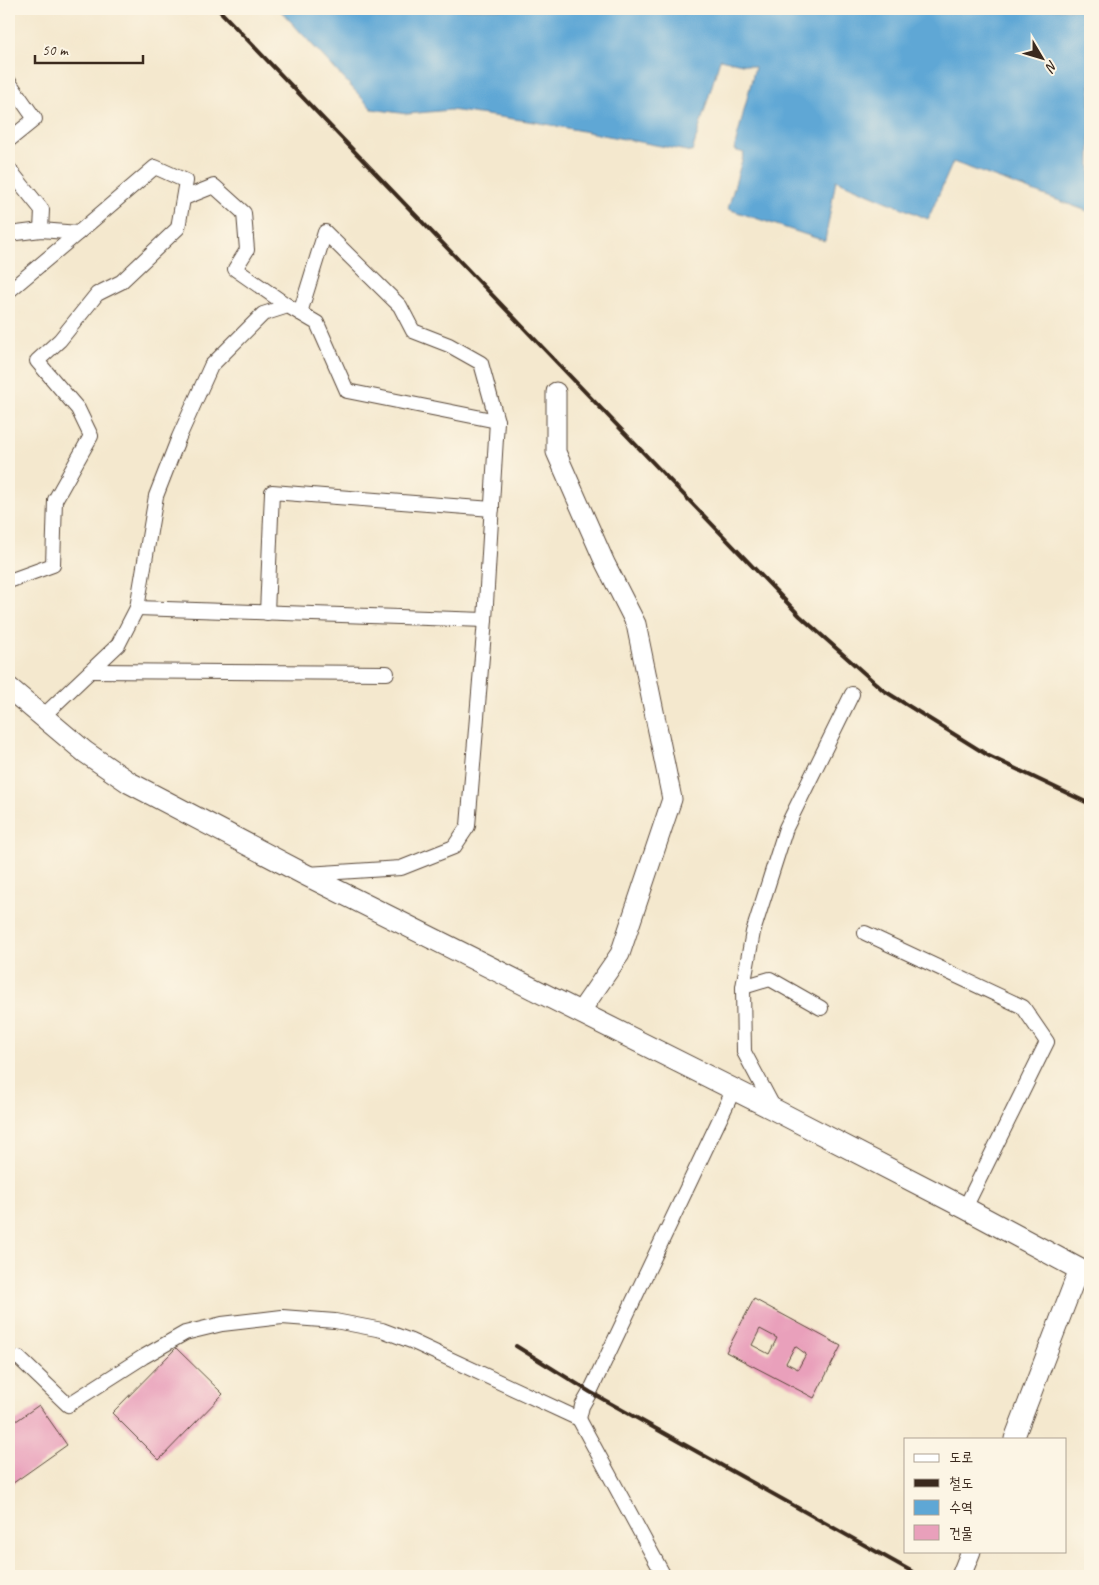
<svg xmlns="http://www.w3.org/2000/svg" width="1099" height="1585" font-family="Caveat,'Poor Story',sans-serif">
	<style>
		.water { fill: #5ea7d5; stroke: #4c687a }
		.building { fill: #e9a0bb; fill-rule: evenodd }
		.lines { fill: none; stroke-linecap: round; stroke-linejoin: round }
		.street-casing { stroke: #574638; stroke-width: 16 }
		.secondary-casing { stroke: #574638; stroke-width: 21 }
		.primary-casing { stroke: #574638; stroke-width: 23 }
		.street { stroke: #fff; stroke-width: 14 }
		.secondary { stroke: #fff; stroke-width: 19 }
		.primary { stroke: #fff; stroke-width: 21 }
		.rail { stroke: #3b2a1e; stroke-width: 4 }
	</style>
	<rect width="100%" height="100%" fill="#fcf5e5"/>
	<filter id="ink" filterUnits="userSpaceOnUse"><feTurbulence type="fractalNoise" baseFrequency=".02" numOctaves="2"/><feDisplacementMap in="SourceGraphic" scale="10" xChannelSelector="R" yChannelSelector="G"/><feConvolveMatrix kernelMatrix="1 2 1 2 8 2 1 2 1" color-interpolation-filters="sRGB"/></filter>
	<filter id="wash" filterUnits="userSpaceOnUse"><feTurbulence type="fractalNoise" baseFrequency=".0096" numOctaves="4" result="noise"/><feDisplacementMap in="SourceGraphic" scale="20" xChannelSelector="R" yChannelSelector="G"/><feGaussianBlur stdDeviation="1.12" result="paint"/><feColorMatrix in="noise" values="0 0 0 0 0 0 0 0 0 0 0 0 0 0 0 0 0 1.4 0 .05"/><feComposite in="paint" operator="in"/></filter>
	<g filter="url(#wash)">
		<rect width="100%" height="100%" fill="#f4e8ce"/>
		<polygon class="water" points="279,9 1090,9 1090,212 953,162 928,219 836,180 825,241 728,209 744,153 734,150 755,67 720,59 692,152 535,122 450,110 407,114 372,109"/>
		<g id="blocks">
			<g class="building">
				<path d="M754 1299 841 1346 814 1398 726 1352ZM760 1329 777 1338 769 1354 752 1345ZM795 1346 806 1354 798 1369 786 1363Z"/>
				<polygon points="176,1348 223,1394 159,1460 112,1413"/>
				<polygon points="39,1405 67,1445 9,1486 9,1426"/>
			</g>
		</g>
	</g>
	<g filter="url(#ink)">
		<use href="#blocks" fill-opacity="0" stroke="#574638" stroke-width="1"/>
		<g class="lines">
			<g class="street-casing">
				<g id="street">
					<polyline points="9,82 35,119 9,140"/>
					<polyline points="9,169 42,210 41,230"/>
					<polyline points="184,198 214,186 244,213 247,250 235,269 288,306"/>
					<polyline points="9,234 41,230 78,233 155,167 186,181 178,228 121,282 97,294 60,340 37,361 78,409 91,436 55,500 53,565 9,581"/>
					<polyline points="9,291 78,233"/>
					<polyline points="300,313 325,232 400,306 413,331 449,345 481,363 497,421 485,620 468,826 454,847 401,868 307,874"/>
					<polyline points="137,608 485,620"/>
					<polyline points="267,613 272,492 492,509"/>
					<polyline points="91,671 387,673"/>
					<polyline points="42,717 118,645 137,608 156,496 179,437 211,366 263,314 288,306 317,323 347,391 497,421"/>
					<polyline points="865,933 1023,1007 1047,1042 965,1208"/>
					<polyline points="743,987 770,979 821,1008"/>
					<polyline points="775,1110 744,1052 743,987 753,932 786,828 852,694"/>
					<polyline points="9,1358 19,1358 68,1405 143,1357 185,1333 222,1324 282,1317 335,1321 382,1330 411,1341 579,1419 582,1406 590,1392 734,1089"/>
					<polyline points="579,1419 664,1576"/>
				</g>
			</g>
			<g class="secondary-casing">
				<g id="secondary">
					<polyline points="556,392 556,452 605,563 636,624 672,799 620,954 580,1012"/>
					<polyline points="1014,1439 1079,1269"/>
					<polyline points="961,1576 971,1551"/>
				</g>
			</g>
			<g class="primary-casing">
				<polyline id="primary" points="9,688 85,752 130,783 304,874 775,1110 965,1208 1090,1275"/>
			</g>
			<use href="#street" class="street"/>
			<use href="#secondary" class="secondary"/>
			<use href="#primary" class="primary"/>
			<g class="rail">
				<polyline points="218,9 800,616 883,690 989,756 1090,804"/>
				<polyline points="516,1346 590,1392 920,1576"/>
			</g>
		</g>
	</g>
	<rect width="1099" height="1585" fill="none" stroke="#fcf5e5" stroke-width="30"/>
	<rect x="904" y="1438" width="162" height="115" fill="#fcf5e5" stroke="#afa495"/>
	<rect x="914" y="1454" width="25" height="8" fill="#ffffff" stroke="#afa495"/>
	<text x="949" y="1462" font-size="15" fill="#3b2a1e">도로</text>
	<rect x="914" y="1479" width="25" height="8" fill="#3b2a1e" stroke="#afa495"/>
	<text x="949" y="1488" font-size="15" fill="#3b2a1e">철도</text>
	<rect x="914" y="1500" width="25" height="15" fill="#5ea7d5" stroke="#afa495"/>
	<text x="949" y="1512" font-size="15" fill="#3b2a1e">수역</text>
	<rect x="914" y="1525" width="25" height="15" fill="#e9a0bb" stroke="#afa495"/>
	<text x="949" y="1538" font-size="15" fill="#3b2a1e">건물</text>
	<g transform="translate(1042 58) rotate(128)" stroke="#fcf5e5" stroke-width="4" paint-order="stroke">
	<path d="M0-4L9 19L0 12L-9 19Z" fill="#3b2a1e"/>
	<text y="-8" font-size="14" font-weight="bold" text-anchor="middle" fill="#3b2a1e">N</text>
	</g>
	<path d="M35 55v8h108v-8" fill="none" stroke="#3b2a1e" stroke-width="2.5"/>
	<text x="42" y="55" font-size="15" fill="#3b2a1e" stroke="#fcf5e5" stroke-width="4" paint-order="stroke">50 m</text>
</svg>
